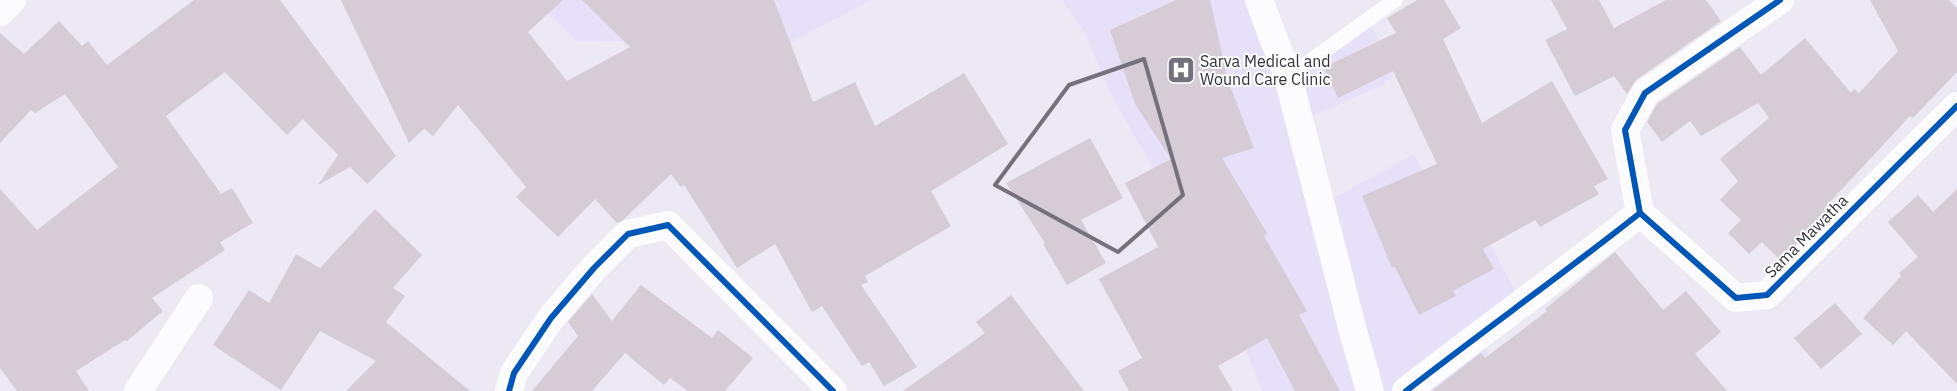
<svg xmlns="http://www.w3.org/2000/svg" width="1957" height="391" font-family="'IBM Plex Sans',sans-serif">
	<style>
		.built { fill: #e6e1f9 }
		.building { fill: #d5ccd5 }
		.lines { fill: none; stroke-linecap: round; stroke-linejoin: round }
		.service { stroke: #fcfcfe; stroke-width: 15 }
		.minor { stroke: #fcfcfe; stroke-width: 28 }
		.primary { stroke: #fcfcfe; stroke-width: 28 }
		.cycleway-casing { stroke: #fff; stroke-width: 9 }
		.cycleway { stroke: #0057b8; stroke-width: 6 }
		.marked { fill: none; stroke: #74717d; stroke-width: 4; stroke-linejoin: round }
		.labels { text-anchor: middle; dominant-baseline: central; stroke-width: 4; stroke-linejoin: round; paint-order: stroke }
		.poi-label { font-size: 16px; fill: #33303d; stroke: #fff; text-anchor: start }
		.street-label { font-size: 16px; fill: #33303d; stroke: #fff }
	</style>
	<rect width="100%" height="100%" fill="#ece9f5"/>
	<g class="built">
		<polygon points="535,0 871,0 792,42 577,41"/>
		<polygon points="1062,0 1259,0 1288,76 1367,21 1397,67 1394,73 1385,84 1300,122 1321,205 1414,154 1441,208 1487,238 1522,305 1477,336 1512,391 1262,391 1223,290 1110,93 1084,31"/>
	</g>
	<g class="building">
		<polygon points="194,0 280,0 396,156 367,184 350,167 318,185 338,155 303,119 287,135 225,72 166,116 221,194 232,188 253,223 220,242 225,250 152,298 163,311 127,341 125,340 76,371 89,391 17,391 0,368 0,189 37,230 118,167 65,94 35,113 31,110 0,143 0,33 24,54 59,21 82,46 88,41 107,65"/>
		<polygon points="341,0 563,0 528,32 567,81 630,47 582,0 774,0 813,102 855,82 875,126 964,73 1008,144 931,191 951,226 865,276 868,282 861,285 917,367 884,386 869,362 862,366 822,306 812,312 775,244 737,268 684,185 681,187 671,174 623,220 617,223 595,199 558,237 516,197 526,187 458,105 433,136 424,129 409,143"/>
		<polygon points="1176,0 1210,0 1228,81 1254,148 1222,158 1267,233 1264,236 1307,311 1299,315 1340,391 1295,391 1267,338 1218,366 1233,391 1129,391 1118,371 1142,358 1099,279 1158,247 1125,183 1171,159 1135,104 1110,30"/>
		<polygon points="1417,0 1444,0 1461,28 1443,39 1482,123 1552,81 1608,179 1594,186 1599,194 1540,227 1535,220 1483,249 1494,269 1453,291 1456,296 1419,315 1395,267 1392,268 1362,196 1437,164 1393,71 1338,98 1324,67 1396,33 1387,18"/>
		<polygon points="1551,0 1599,0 1614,28 1666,0 1706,0 1721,21 1636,80 1627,94 1614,76 1575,96 1545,40 1567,29"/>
		<polygon points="1870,0 1949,0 1957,8 1957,72 1913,118 1910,116 1830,202 1834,207 1780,260 1762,242 1749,254 1728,233 1741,220 1720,200 1738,181 1720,159 1769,118 1758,103 1701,136 1690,121 1662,142 1647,122 1657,104 1740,47 1761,75 1805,38 1851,93 1854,89 1859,93 1898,51"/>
		<polygon points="1090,138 1123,198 1081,220 1106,263 1067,285 1043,244 1045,243 1006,183"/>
		<polygon points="1957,189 1957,384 1906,331 1893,345 1863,318 1901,276 1899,273 1918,257 1888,222 1918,195 1933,212"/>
		<polygon points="375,209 422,255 393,288 405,296 386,322 470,391 346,391 376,361 320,331 281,390 213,345 249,290 269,303 296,254 320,268"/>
		<polygon points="1615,252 1663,310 1686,291 1721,332 1695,354 1727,391 1432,391 1481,353 1485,358 1547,311 1545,309"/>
		<polygon points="641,285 712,338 718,330 753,358 725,391 688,391 670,378 664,385 625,353 592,391 532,391 578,336 568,322 592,294 612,321"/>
		<polygon points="1011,295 1084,391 903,391 985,333 976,322"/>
		<polygon points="1835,303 1862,334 1821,369 1794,338"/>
	</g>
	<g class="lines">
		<polyline class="service" points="1288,77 1395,0"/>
		<g class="minor">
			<polyline points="1780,0 1645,93 1625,130 1640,213 1736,298 1767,295 1957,106"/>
			<polyline points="0,12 12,0"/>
			<polyline points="138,391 199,298"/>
			<polyline points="509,391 514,373 551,318 594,268 628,234 668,225 833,391"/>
			<path d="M1406 391C1483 331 1563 274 1640 213"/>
		</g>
		<polyline class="primary" points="1259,0 1288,77 1353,331 1370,391"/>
		<g class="cycleway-casing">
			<g id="cycleway">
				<polyline points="1780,0 1645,93 1625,130 1640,213 1736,298 1767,295 1957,106"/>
				<polyline points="509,391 514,373 551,318 594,268 628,234 668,225 833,391"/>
				<path d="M1406 391C1483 331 1563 274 1640 213"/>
			</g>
		</g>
		<use href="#cycleway" class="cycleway"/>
	</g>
	<path class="marked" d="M1144 59 1183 195 1118 252 995 185 1069 85Z"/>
	<defs>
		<g id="hospital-square" transform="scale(1.4375)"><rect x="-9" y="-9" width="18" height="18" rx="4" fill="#74717d" stroke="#fff"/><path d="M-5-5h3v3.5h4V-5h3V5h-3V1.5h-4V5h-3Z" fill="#fff"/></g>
	</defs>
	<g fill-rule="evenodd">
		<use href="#hospital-square" x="1181" y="70"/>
	</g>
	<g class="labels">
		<g class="poi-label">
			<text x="1200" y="61">Sarva Medical and<tspan x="1200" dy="18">Wound Care Clinic</tspan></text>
		</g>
		<g class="street-label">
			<text transform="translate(1806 236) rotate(-45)">Sama Mawatha</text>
		</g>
	</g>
</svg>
